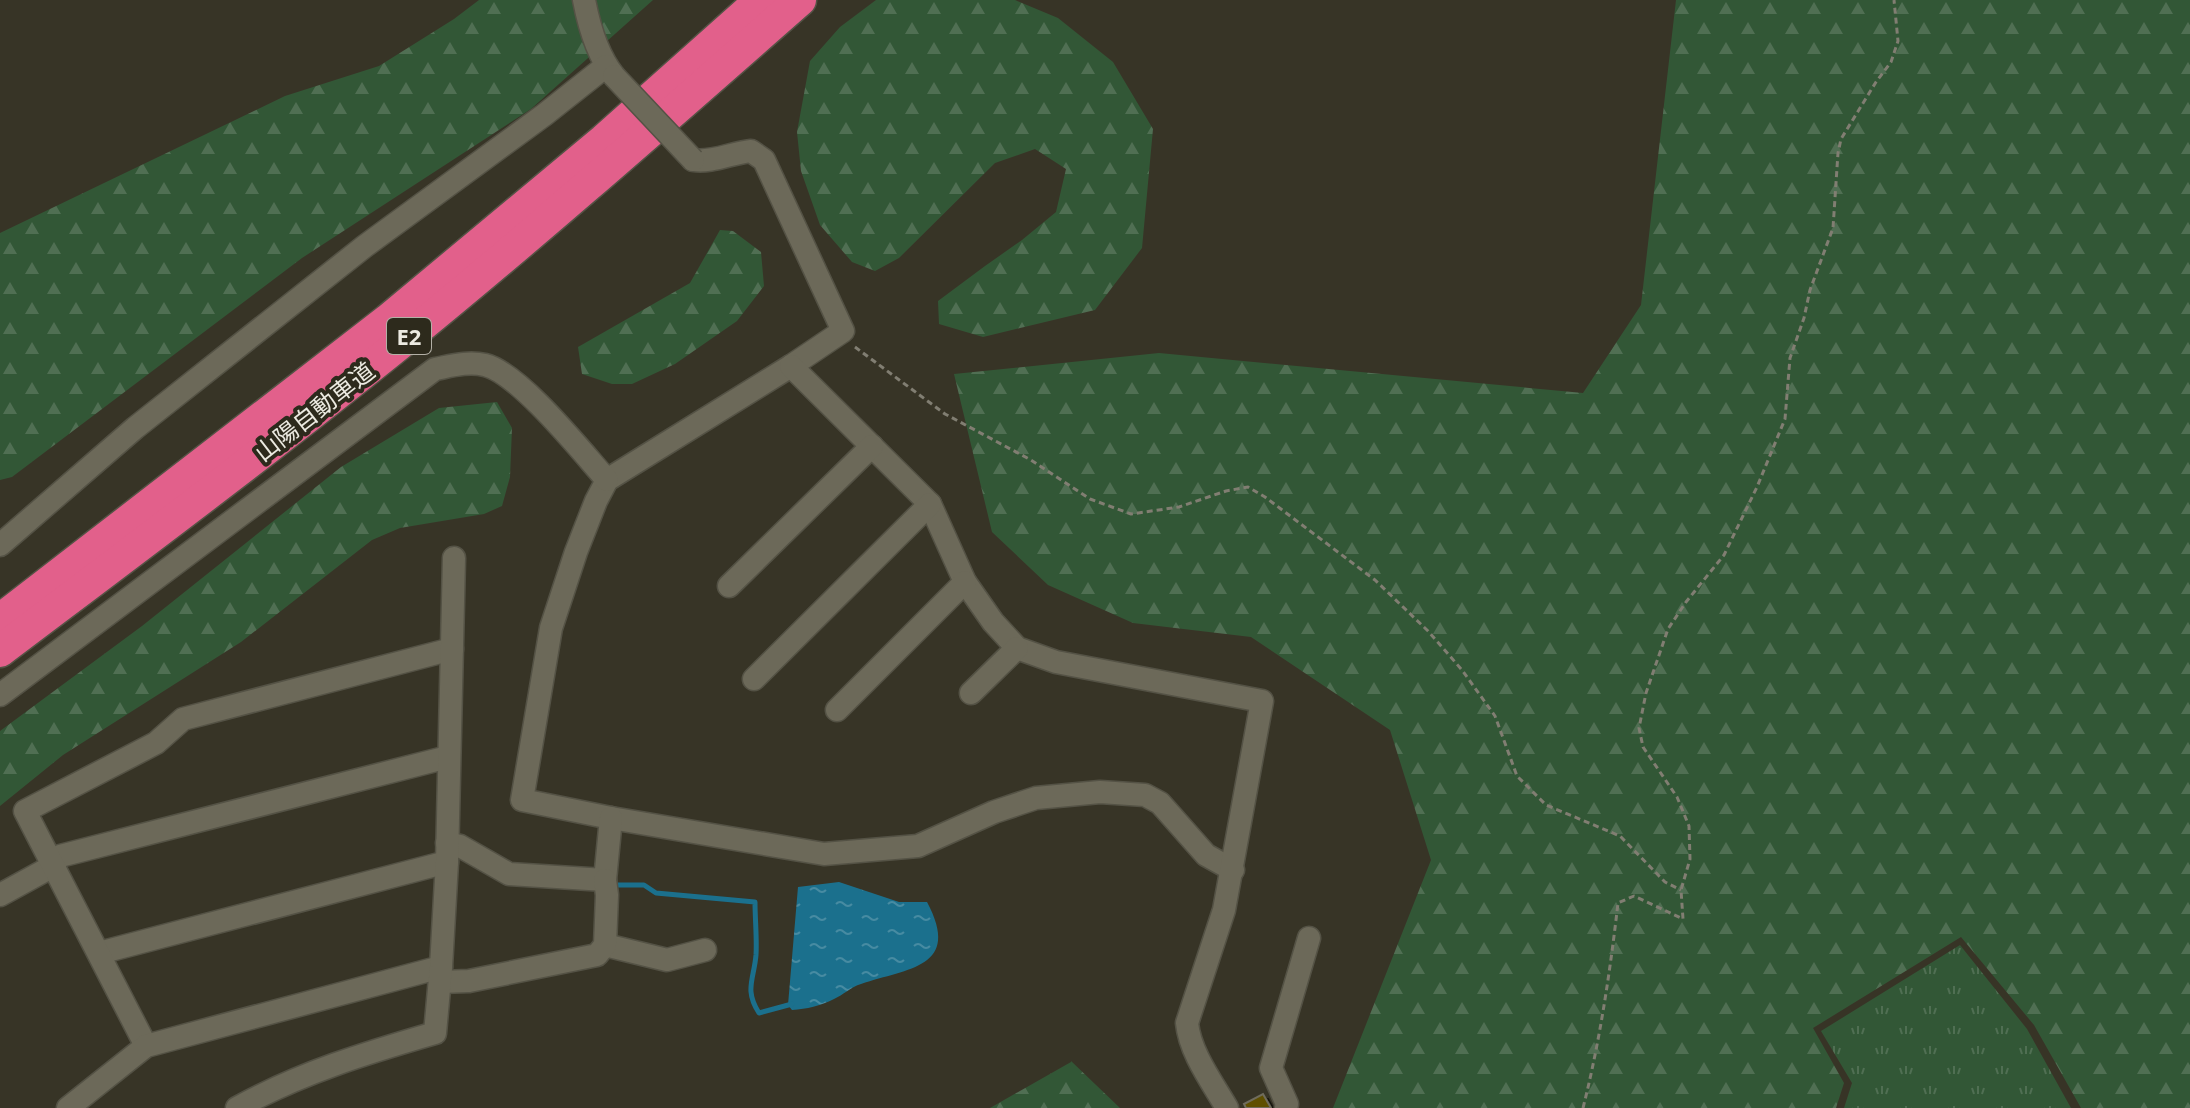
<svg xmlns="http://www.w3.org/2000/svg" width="2190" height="1108" font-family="'Noto Sans','Noto Sans JP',sans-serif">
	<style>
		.grass { fill: url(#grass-tufts) }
		.forest { fill: url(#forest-firs) }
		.water { fill: url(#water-ripples) }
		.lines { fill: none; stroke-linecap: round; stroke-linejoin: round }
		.stream { stroke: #1b708d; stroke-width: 5 }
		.building { fill: #5e5001; stroke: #6f6c5c; stroke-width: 2; filter: url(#shadow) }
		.minor-casing { stroke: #545245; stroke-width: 25 }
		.highway-casing { stroke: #545245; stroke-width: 35 }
		.path { stroke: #817e72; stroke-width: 3; stroke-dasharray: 6 4; stroke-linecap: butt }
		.minor { stroke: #6c6959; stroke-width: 22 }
		.highway { stroke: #e2608b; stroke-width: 32 }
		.minor-bridge-casing { stroke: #545245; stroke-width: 25; stroke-linecap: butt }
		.minor-bridge { stroke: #6c6959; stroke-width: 22 }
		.labels { text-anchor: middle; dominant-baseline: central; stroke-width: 8; stroke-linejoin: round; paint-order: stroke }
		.shield { fill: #2d2a1c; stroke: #b3b0a6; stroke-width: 2 }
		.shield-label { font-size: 22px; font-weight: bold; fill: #eceae1 }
		.street-label { font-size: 24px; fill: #eceae1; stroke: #2d2a1c }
	</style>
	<defs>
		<pattern id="grass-tufts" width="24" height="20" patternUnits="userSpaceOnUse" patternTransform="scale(2)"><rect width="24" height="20" fill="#325736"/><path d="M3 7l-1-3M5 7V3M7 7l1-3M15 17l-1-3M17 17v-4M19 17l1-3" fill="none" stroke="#506f53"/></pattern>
		<pattern id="forest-firs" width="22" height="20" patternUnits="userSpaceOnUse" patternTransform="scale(2)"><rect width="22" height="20" fill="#325736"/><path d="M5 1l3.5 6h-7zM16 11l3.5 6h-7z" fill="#506f53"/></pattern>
		<pattern id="water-ripples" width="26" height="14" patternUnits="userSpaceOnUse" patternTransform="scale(2)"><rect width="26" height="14" fill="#1b708d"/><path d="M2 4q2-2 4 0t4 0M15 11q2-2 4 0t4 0" fill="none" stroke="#478ba2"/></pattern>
		<filter id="shadow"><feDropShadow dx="5" dy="5" stdDeviation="0" flood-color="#0009"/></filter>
	</defs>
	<rect width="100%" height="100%" fill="#373426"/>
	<polygon class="grass" points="1960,945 2027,1029 2071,1108 1844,1108 1852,1083 1821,1031"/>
	<g class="forest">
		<polygon points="479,0 653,0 531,109 302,258 12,477 0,480 0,233 285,96 379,66 454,19"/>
		<polygon points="876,0 1015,0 1058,18 1113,62 1153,129 1142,248 1095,310 983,337 939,324 938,301 985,266 1022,240 1056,212 1066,169 1035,149 995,163 899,258 875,271 852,262 820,225 801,171 797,132 810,61 840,27"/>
		<polygon points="1676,0 2190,0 2190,1108 2081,1108 2034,1025 1961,937 1813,1028 1844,1083 1836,1108 1333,1108 1431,860 1390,730 1251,637 1133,623 1048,585 992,532 954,374 1159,353 1583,393 1641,305"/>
		<polygon points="720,230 733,231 761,252 764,286 737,321 675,364 632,384 612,384 582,374 578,347 690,283"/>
		<polygon points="497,402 512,428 510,477 502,506 484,514 400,528 372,540 241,642 63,755 0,806 0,731 142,626 341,467 439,408"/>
		<polygon points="1071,1061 1120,1108 990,1108 1071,1062"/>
	</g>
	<path class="water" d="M839 882 899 902H927C962 968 908 968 861 984 851 987 843 995 834 999 820 1006 807 1009 792 1010L788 1005 798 887Z"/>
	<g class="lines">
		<path class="stream" d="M616 885H644L656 893 755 902C755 919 757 938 756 955 754 979 744 990 759 1013L792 1004"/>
	</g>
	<polygon class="building" points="1263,1094 1271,1108 1246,1108 1244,1104"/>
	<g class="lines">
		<g class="minor-casing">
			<g id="minor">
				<path d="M584 0C589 26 597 55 614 76"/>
				<path d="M693 160C712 163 731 153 751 151L764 160 843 331 791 366 607 480 596 501 576 552 551 628 522 800 611 818 824 854 918 846 994 812 1036 798 1100 792 1145 795 1160 803 1206 855 1233 870"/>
				<path d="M791 366 930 504 965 582 993 622 1017 648 1056 662 1262 701 1224 910 1187 1023C1190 1053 1212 1082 1227 1108"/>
				<polyline points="0,545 135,428 365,246 544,115 606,66"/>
				<polyline points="729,586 872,446"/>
				<polyline points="754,679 930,504"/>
				<polyline points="971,693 1017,648"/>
				<path d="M0 695 435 369C451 366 468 361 485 365 519 373 582 452 607 480"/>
				<polyline points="837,710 965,582"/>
				<polyline points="447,843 460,846 509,874 605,880 611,818"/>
				<polyline points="0,895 53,866 60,856 448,757"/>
				<polyline points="605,945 667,960 705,950"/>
				<polyline points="99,953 447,862"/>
				<polyline points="440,982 469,981 597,955 605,945 607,895 605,880"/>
				<polyline points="146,1046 25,811 156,743 183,719 452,649"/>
				<polyline points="68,1108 146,1046 441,967"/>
				<path d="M237 1108C300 1073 366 1053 435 1033L441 967 447 862 454 558"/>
				<polyline points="1286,1108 1287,1104 1271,1068 1309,938"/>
			</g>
		</g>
		<g class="highway-casing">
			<g id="highway">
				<polyline points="0,620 388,320 604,140 761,0"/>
				<path d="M0 651C135 549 272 447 404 340 539 230 669 115 800 0"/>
			</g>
		</g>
		<g class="path">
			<polyline points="855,347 945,414 1031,460 1090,499 1131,514 1179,507 1226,491 1248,487 1265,497 1375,580 1428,631 1462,670 1495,716 1517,776 1546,805 1620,836 1665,882 1681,890"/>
			<path d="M1583 1108C1600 1041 1610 972 1618 903L1634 896 1683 919 1681 890 1690 859 1689 826 1677 797 1643 747 1639 728 1646 693 1668 629 1686 602 1724 555 1757 487 1785 419 1790 358 1804 318 1810 290 1833 228 1838 153 1841 139 1876 82 1891 62 1898 41 1894 0"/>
		</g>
		<use href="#minor" class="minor"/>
		<use href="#highway" class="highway"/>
		<g class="minor-bridge-casing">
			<polyline id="minor-bridge" points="614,76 693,160"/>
		</g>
		<use href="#minor-bridge" class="minor-bridge"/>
	</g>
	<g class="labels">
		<rect class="shield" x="387" y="318" width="44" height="36" rx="6"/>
		<g class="shield-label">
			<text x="409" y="336">E2</text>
		</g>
		<g class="street-label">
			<text transform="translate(314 411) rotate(-38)">山陽自動車道</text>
		</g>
	</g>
</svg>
